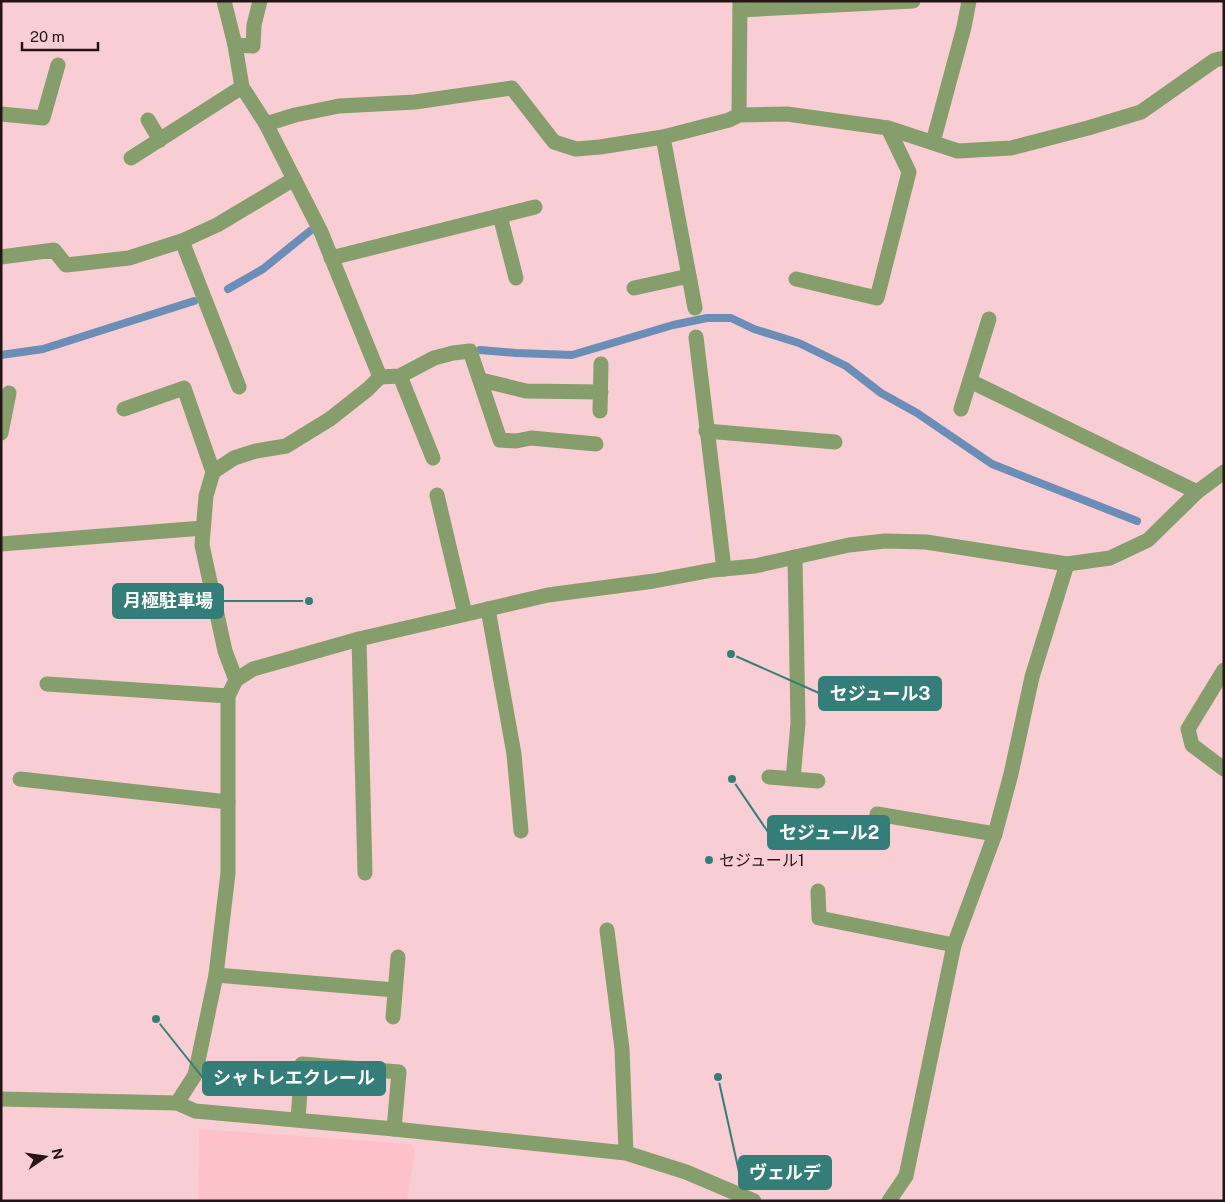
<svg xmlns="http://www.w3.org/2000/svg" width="1225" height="1202" font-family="'Public Sans','Noto Sans JP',sans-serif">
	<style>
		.built { fill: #fec1c9 }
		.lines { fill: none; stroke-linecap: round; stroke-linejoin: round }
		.stream { stroke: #6b8eb7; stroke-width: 8 }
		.minor { stroke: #859e6c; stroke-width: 15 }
		.poi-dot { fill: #357d78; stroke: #f8cdd3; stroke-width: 2 }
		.labels { text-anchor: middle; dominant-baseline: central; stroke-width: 4; stroke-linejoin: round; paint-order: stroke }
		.poi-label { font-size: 16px; fill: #251316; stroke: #f8cdd3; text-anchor: start }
		.leader { fill: none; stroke: #357d78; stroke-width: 2 }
		.callout-dot { fill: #357d78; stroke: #f8cdd3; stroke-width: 2 }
		.callout { fill: #357d78; stroke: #357d78; stroke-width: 2 }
		.callout-label { font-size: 18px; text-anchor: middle; font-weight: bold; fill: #fff }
	</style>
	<rect width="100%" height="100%" fill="#f8cdd3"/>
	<polygon class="built" points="199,1129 411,1144 415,1150 407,1201 198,1201"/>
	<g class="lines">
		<g class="stream">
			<polyline points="228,289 263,269 310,231"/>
			<polyline points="480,350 516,353 572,355 673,325 707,318 731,318 754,329 799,343 846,366 881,393 917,413 992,464 1137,521"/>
			<polyline points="1,355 43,349 194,301"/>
		</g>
		<g class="minor">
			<polyline points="224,1 235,45 242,87 266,124 321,232 380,377 368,389 330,419 286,446 256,451 234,458 213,472 206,496 202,545 225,651 236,680"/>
			<polyline points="740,10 913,1"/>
			<polyline points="235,45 253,46 254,25 260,1"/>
			<polyline points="1,114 43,118 58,65"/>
			<polyline points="739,115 740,1"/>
			<polyline points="148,120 160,140"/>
			<polyline points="266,124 295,115 339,106 415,102 512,88 554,142 576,149 600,147 663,137 729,120 739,115 787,114 888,128 958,151 1011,148 1088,128 1141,112 1215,60 1224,58"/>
			<polyline points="663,137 695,308"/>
			<polyline points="933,142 964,27 969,1"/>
			<polyline points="131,158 242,87"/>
			<polyline points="500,216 516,278"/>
			<polyline points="182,241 239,387"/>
			<polyline points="1,257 54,250 66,265 129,258 182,241 217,225 294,179"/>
			<polyline points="331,258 535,207"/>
			<polyline points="796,279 877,298 909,172 888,128"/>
			<polyline points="634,288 689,276"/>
			<polyline points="696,337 724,569"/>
			<polyline points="400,376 433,458"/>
			<polyline points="380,377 400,376 434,358 453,353 470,351 500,440 516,441 531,438 596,444"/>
			<polyline points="481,380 526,391 601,392"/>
			<polyline points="970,381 1197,492"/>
			<polyline points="124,409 184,388 213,472"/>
			<polyline points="961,409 989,319"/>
			<polyline points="600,411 601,364"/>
			<polyline points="706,431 835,442"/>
			<polyline points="1,433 9,393"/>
			<polyline points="437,495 465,614"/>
			<polyline points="1,544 203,528"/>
			<polyline points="488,609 514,754 521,831"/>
			<polyline points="359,639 365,873"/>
			<polyline points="1224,670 1188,729 1192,745 1224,769"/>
			<polyline points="47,684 228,696"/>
			<polyline points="769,777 818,781"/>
			<polyline points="20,779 228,802"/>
			<polyline points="793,779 798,723 795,557"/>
			<polyline points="877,814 995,834"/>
			<polyline points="818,891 819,918 954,945"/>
			<polyline points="607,930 622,1049 626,1153"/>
			<polyline points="216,975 395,990"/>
			<polyline points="393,1017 398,957"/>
			<polyline points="1,1099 177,1103 195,1111 394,1129 626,1153 686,1172 754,1201"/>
			<polyline points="177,1103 195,1075 216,975 228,873 228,696 236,680 253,669 359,639 548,595 654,581 713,570 755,566 849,545 885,541 926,542 1067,564 1110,558 1148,540 1197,492 1224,472"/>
			<polyline points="298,1120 302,1064 399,1072 394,1129"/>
			<polyline points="889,1201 906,1176 954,945 995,834 1011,774 1032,677 1067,564"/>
		</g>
	</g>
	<circle class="poi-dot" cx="709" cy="860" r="5"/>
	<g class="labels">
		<g class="poi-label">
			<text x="719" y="860">セジュール1</text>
		</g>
	</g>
	<path class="leader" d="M309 601L223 601M731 654L819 693M732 779L768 832M156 1019L203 1078M718 1077L739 1172"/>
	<g class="callout-dot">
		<circle cx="309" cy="601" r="5"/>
		<circle cx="731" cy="654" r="5"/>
		<circle cx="732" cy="779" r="5"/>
		<circle cx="156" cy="1019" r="5"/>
		<circle cx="718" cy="1077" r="5"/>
	</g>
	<g class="callout">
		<rect x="113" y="584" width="110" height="34" rx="5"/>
		<rect x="819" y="677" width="122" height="33" rx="5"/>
		<rect x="768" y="816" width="121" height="33" rx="5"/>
		<rect x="203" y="1062" width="182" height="33" rx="5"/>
		<rect x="739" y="1156" width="92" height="33" rx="5"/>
	</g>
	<g class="callout-label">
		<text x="168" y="607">月極駐車場</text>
		<text x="880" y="700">セジュール3</text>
		<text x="829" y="839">セジュール2</text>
		<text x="294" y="1084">シャトレエクレール</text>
		<text x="785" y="1179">ヴェルデ</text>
	</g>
	<rect width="1225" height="1202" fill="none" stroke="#251316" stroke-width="5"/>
	<g transform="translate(45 1157) rotate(77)" stroke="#f8cdd3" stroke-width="4" paint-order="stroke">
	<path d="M0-4L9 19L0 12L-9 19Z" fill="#251316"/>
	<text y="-8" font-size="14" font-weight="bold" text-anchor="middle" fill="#251316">N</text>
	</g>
	<path d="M22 42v8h76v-8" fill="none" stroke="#251316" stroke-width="2.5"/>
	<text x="30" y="42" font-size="15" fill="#251316" stroke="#f8cdd3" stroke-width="4" paint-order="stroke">20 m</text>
</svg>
